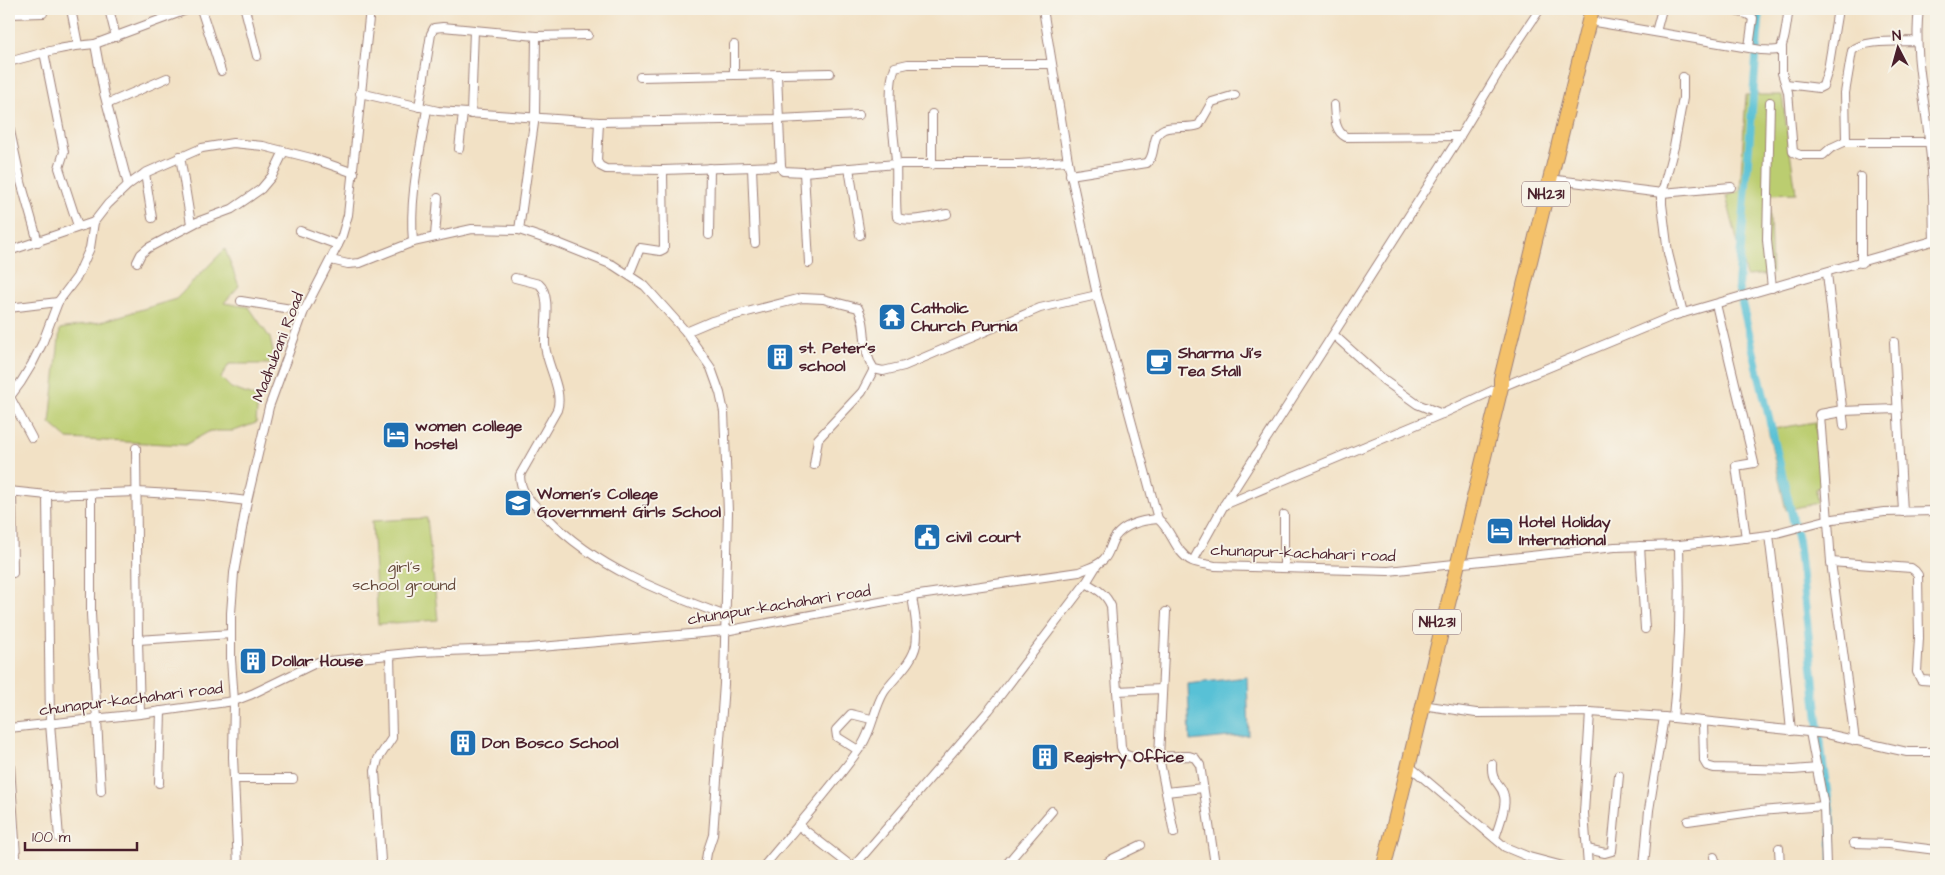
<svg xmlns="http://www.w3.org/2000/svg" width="1945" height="875" font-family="'Architects Daughter',sans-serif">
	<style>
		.green { fill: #bbcd70; stroke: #82764e }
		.water { fill: #59c1d6; stroke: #527080 }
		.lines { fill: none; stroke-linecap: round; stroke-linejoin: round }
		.canal { stroke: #59c1d6; stroke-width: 8 }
		.minor-casing { stroke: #9e8078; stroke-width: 10 }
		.tertiary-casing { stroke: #9e8078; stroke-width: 12 }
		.trunk-casing { stroke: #9e8078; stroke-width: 16 }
		.minor { stroke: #fff; stroke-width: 8 }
		.tertiary { stroke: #fff; stroke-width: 10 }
		.trunk { stroke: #f4c16a; stroke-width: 14 }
		.labels { text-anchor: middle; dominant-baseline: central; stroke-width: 4; stroke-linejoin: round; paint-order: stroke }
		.shield { fill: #f7f3e8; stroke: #7e5f64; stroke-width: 1 }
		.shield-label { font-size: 15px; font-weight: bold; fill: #4a1f2b }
		.poi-label { font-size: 16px; font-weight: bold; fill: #4a1f2b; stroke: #f7f3e8; text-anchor: start }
		.street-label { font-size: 16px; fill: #4a1f2b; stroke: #f7f3e8 }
		.park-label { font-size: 16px; fill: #664a3c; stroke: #f7f3e8 }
	</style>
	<rect width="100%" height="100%" fill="#f7f3e8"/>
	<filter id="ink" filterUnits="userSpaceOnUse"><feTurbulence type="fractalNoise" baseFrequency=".02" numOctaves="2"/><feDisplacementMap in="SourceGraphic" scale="10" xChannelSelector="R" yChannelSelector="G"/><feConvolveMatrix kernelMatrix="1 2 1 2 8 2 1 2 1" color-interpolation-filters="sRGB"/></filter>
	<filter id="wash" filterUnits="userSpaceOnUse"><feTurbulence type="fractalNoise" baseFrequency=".0096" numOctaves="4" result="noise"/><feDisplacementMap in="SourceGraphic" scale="20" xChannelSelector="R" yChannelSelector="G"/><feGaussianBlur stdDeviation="1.12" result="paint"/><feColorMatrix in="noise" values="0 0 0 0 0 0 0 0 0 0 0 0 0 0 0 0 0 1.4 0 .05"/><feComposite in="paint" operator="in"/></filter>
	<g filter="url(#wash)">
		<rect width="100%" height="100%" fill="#f2e1c5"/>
		<g class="green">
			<polygon points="1746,95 1782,95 1796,193 1769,194 1772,274 1746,276 1726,196 1740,191"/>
			<polygon points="225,249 239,286 224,303 249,307 270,338 276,364 229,364 221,378 231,388 258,398 256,423 234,431 210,431 185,445 68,439 50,423 60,329 100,322 176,299"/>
			<polygon points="1815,422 1822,485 1816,489 1817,503 1786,510 1768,430"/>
			<polygon points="427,518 438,620 378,624 372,521"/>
		</g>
		<polygon class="water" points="1247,677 1249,735 1190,741 1188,684"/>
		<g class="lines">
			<polyline class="canal" points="1760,9 1738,286 1798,541 1823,765 1832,822 1832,866"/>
		</g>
	</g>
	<g filter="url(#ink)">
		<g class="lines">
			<g class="minor-casing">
				<g id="minor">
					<polyline points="71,9 78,45"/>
					<polyline points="109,9 116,37"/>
					<polyline points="201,9 221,71"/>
					<polyline points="245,9 257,56"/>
					<polyline points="1043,9 1068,161 1097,295 1158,519"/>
					<polyline points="1727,9 1747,14 1753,18 1749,47"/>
					<path d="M1919 9C1913 56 1926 102 1930 149 1934 180 1933 211 1934 241L1935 243"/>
					<polyline points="9,14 43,13"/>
					<path d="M1589 21 1761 50C1766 50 1773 51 1778 50 1785 49 1787 17 1789 9"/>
					<polyline points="1656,32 1662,9"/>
					<polyline points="95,44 104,93 128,185"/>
					<polyline points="734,45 734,75"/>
					<path d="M1782 48V73L1788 92 1793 152 1800 155H1823L1831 148 1844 142 1846 139 1845 93 1852 51C1862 39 1901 42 1917 41"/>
					<polyline points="44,52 64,152 59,168 78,226"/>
					<path d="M9 62C37 54 65 46 95 44L189 9"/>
					<polyline points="777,75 781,166 783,171 804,172 896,164 1018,164 1068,161"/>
					<polyline points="640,77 830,73"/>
					<polyline points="1683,77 1683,98 1674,147 1662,193 1662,204 1668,253 1683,313"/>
					<polyline points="1786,84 1819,88 1823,86 1828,70 1838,9"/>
					<polyline points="360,93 438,111 599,122 779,119 859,115"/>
					<polyline points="1770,102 1767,240 1772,288"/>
					<polyline points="107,104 167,78"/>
					<path d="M1334 105C1335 116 1334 131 1346 137L1460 136"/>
					<polyline points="419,107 431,34 434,28 443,27 536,36 588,35"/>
					<polyline points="471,114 474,30"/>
					<polyline points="599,122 597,161 600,166 606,169 663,170 781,166"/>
					<polyline points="9,126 21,182 38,242"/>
					<polyline points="1844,142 1930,142"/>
					<polyline points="459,149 463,113"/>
					<polyline points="180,156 191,224"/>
					<polyline points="932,165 932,114"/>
					<polyline points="752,167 755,243"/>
					<polyline points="849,168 860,235"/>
					<polyline points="804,172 809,263"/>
					<polyline points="145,173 152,218"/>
					<path d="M1070 175 1147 163C1157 155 1150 135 1164 129 1174 125 1188 129 1199 125L1212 102 1235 95"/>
					<polyline points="1861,177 1861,263"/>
					<polyline points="1549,179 1662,193 1731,187"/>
					<path d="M947 214C935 216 907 224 897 217 895 199 897 181 896 163 895 136 885 92 895 67L908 64H1051"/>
					<polyline points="519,230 535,116 536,36"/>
					<polyline points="300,231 338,245"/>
					<polyline points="709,235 710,168"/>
					<polyline points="435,236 438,198"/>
					<path d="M413 242C409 197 420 153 427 109"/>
					<polyline points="9,251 94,222 108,204 128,185 145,173 202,148 233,143 263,146 311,158 354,173"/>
					<polyline points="331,260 348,264 360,263 413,242 472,229 519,230 558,243 613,265 645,286 686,332 711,368 720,393 724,412 728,512 724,684 713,835 707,853 705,866"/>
					<polyline points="137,262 141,254 148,248 197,222 232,209 261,189 272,176 284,151"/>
					<polyline points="1827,273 1844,426"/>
					<polyline points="629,275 640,248 660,251 664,249 663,170"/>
					<path d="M515 278 539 284C552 295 544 328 545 345 546 364 564 391 557 410L520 475C520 495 534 504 547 517 596 568 661 592 726 616"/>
					<polyline points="241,301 304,311"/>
					<polyline points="1716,304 1754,463 1736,466 1746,538"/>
					<polyline points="9,308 58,302"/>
					<path d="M686 332 712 321 802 298 823 299 858 308C869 327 860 349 874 369L883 371 904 366 1040 308 1097 295"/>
					<polyline points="1334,335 1385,381 1417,404 1442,414"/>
					<polyline points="1894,342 1903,512"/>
					<polyline points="10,397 32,438"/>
					<polyline points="9,398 21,382 32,364 42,344 58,302 77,277 90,248 94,222"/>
					<polyline points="1842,411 1897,409"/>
					<polyline points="1820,415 1831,562 1855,741"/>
					<polyline points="136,448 138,640 140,714"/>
					<polyline points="814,465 818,439 862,392 874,369"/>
					<polyline points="9,491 47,495 137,492 207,496 247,501"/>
					<polyline points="12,491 13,573"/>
					<polyline points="91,494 91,614 101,791"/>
					<polyline points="47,495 50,723 59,838"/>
					<polyline points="1224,505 1442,414 1494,390 1673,316 1936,240"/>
					<polyline points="1284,515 1284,568"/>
					<polyline points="1769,535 1783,649 1791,731"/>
					<polyline points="1640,546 1645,629"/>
					<polyline points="1193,561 1224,505 1460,136 1509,55 1540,9"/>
					<polyline points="1831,562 1911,568 1915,571 1918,575 1919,638 1917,672 1921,680 1936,681"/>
					<path d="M1086 583C1097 589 1106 594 1111 606L1121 747 1124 754 1132 757 1189 756 1195 758 1200 765 1214 858"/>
					<polyline points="1166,612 1159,757 1174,833"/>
					<polyline points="138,640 231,634"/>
					<polyline points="1117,691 1162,689"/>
					<polyline points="1422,705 1476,713 1590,712 1664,717 1827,734 1907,752 1936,752"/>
					<path d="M1673 718C1679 660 1681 603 1679 545"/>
					<polyline points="1703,721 1704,761 1707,766 1714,768 1793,770 1818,768"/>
					<path d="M9 728 140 714 234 701 252 694 318 662 419 652 529 648 725 631 912 596 1079 572C1088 568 1098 566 1104 559 1110 553 1110 544 1115 537 1125 524 1142 520 1158 519 1172 530 1175 553 1192 561 1199 564 1208 564 1215 566L1388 571 1615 547 1679 545 1736 539 1769 535 1826 520 1884 512 1936 511"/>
					<polyline points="1810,732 1824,806 1826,866"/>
					<polyline points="858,750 837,737 836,730 851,714 871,719"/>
					<polyline points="9,751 16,856"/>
					<polyline points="1407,764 1505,847 1529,857 1563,866"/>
					<path d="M1492 764C1491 785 1501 781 1504 796 1507 806 1498 828 1495 838"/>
					<polyline points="234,779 293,779"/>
					<polyline points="159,783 161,711"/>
					<polyline points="1166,792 1203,788"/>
					<polyline points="1688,821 1759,811 1824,806"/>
					<polyline points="798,825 851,866"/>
					<polyline points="1854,843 1889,844 1936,850"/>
					<polyline points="1779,848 1780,866"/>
					<polyline points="1587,849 1605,853 1612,851 1619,775"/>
					<polyline points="1714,857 1717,866"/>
					<polyline points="381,861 375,771 378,759 392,738 390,655"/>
					<polyline points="238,866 233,757 234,701 231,659 231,613 234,573 247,501 269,407 304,311 341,239 348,215 370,9"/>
					<path d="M764 866C797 826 832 788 862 745 872 730 874 709 884 692 894 677 912 664 916 645 919 630 914 612 912 596"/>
					<polyline points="854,866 989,710 1086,583 1097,565"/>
					<polyline points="1005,866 1052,811"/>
					<polyline points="1103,866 1112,859 1141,845"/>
					<polyline points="1588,866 1584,813 1590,712"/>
					<polyline points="1644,866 1649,810 1664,717"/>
				</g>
			</g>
			<g class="tertiary-casing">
				<polyline id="tertiary" points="1820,415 1842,411"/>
			</g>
			<g class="trunk-casing">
				<polyline id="trunk" points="1384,866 1501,387 1501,379 1592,9"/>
			</g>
			<use href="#minor" class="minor"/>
			<use href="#tertiary" class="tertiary"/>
			<use href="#trunk" class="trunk"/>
		</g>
	</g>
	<defs>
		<g id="temple-square" transform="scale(1.4375)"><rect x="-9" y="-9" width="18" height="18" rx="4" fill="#1f6fb2" stroke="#f7f3e8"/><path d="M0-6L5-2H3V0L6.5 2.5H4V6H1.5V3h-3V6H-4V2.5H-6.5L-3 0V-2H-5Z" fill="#fff"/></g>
		<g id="building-square" transform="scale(1.4375)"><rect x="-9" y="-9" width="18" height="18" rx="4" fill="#1f6fb2" stroke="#f7f3e8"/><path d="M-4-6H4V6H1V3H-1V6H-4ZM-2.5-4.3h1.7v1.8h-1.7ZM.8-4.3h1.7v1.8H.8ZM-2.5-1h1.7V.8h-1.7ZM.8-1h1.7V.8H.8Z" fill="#fff"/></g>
		<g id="cafe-square" transform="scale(1.4375)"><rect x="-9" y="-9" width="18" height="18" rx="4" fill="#1f6fb2" stroke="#f7f3e8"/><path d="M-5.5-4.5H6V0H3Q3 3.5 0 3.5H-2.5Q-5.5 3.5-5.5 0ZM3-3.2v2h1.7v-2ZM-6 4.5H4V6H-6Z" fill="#fff"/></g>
		<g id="hotel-square" transform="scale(1.4375)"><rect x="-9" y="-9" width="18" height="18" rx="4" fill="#1f6fb2" stroke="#f7f3e8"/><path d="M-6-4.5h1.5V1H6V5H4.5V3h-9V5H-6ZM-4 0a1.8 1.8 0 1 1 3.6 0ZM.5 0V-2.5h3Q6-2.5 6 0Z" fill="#fff"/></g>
		<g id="university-square" transform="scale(1.4375)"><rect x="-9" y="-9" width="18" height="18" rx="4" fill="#1f6fb2" stroke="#f7f3e8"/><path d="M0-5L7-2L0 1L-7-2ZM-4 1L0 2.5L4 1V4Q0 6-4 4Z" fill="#fff"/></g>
		<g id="civic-square" transform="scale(1.4375)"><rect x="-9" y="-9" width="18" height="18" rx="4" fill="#1f6fb2" stroke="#f7f3e8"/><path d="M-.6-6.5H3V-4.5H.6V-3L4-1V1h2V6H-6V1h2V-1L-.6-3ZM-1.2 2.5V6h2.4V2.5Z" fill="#fff"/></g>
	</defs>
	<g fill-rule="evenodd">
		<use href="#temple-square" x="892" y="317"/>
		<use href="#building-square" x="780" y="357"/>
		<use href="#cafe-square" x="1159" y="362"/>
		<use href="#hotel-square" x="396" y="435"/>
		<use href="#university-square" x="518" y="503"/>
		<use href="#hotel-square" x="1500" y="531"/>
		<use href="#civic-square" x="927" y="537"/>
		<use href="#building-square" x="253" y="661"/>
		<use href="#building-square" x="463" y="743"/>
		<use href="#building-square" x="1045" y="757"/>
	</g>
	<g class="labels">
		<g class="shield">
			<rect x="1522" y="181.5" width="48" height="25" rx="4"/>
			<rect x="1413" y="609.5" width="48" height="25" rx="4"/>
		</g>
		<g class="shield-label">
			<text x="1546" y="194">NH231</text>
			<text x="1437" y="622">NH231</text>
		</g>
		<g class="poi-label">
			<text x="911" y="308">Catholic<tspan x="911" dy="18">Church Purnia</tspan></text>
			<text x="799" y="348">st. Peter's<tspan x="799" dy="18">school</tspan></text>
			<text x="1178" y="353">Sharma Ji's<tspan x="1178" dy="18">Tea Stall</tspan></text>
			<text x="415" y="426">women college<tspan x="415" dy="18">hostel</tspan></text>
			<text x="537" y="494">Women's College<tspan x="537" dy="18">Government Girls School</tspan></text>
			<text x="1519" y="522">Hotel Holiday<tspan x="1519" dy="18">International</tspan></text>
			<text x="946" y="537">civil court</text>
			<text x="272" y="661">Dollar House</text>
			<text x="482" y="743">Don Bosco School</text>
			<text x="1064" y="757">Registry Office</text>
		</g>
		<g class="street-label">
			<text transform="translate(278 347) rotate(-69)">Madhubani Road</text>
			<text transform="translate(1303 553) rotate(2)">chunapur-kachahari road</text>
			<text transform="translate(779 605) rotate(-9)">chunapur-kachahari road</text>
			<text transform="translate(131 699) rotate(-7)">chunapur-kachahari road</text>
		</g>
		<g class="park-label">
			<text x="404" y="567">girl's<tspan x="404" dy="18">school ground</tspan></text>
		</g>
	</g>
	<rect width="1945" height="875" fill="none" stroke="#f7f3e8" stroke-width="30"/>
	<g transform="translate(1898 48) rotate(354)" stroke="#f7f3e8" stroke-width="4" paint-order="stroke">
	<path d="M0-4L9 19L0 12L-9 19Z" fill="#4a1f2b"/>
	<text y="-8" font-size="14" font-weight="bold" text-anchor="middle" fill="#4a1f2b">N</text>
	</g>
	<path d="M25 842v8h112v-8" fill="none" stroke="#4a1f2b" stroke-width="2.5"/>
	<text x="32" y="842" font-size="15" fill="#4a1f2b" stroke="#f7f3e8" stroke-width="4" paint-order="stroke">100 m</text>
</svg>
